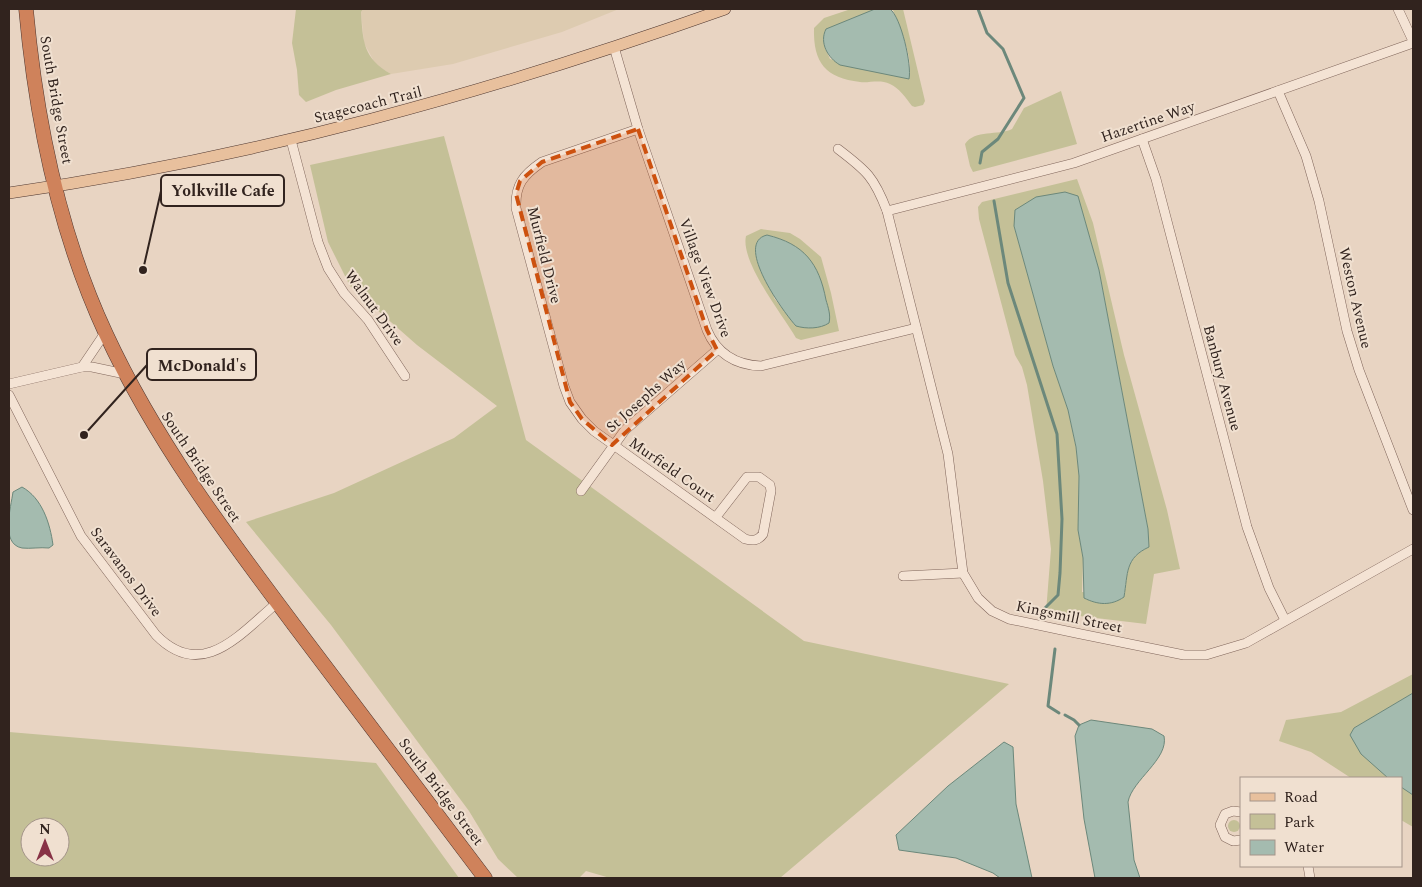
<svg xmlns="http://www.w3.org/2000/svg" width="1422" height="887" font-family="Spectral,serif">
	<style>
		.farmland { fill: #ddcbb0 }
		.green { fill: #c4c097; fill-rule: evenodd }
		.water { fill: #a4bbaf; stroke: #6c887b }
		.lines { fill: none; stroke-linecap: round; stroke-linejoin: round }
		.stream { stroke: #6c887b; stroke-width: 3 }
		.minor-casing { stroke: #80665b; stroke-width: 10 }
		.major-casing { stroke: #4e362f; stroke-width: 12 }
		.highway-casing { stroke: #4e362f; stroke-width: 15 }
		.minor { stroke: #f4e3d4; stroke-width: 9 }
		.major { stroke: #e8c09d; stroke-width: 11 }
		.highway { stroke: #cf825b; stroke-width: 14 }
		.marked { fill: #cd510f; fill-opacity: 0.2; stroke: #cd510f; stroke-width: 4; stroke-dasharray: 10 6; stroke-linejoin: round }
		.labels { text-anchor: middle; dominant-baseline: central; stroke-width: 4; stroke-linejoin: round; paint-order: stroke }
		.street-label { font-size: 15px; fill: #31231e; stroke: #f0e0d0 }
		.leader { fill: none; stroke: #31231e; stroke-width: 2 }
		.callout-dot { fill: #31231e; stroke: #f0e0d0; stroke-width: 2 }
		.callout { fill: #f0e0d0; stroke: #31231e; stroke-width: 2 }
		.callout-label { font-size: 16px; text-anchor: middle; font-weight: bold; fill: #31231e }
	</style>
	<rect width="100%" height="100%" fill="#e8d4c2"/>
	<polygon class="farmland" points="363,9 619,9 562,32 453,64 391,74 376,65 364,43 361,12"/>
	<g class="green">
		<path d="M296 9H363L361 12C363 42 363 58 391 74L336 90 306 102 299 95 297 70 292 43Z"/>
		<path d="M851 9H876L824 34 825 48 830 59 909 79C914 57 900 30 893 10L890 9H903L925 101 923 105 915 107 912 106C906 98 899 88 890 84 880 79 870 83 860 82 826 78 813 63 814 28L824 18Z"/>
		<path d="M1061 91 1077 144 973 172 970 166 965 144C975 129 998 136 1012 129L1024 108Z"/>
		<polygon points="444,136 526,440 804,641 1009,684 780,878 610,878 586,871 579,878 518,878 498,859 469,811 331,625 246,522 334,493 454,438 497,406 417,345 350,286 328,242 310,165"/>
		<path d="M1077 179 1093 223 1124 355 1167 510 1180 569 1154 574 1146 624 1046 612 1051 549 1043 481 1027 385 1022 367 1015 355 979 219 978 207 982 202ZM1078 197 1099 270 1148 529 1149 547C1125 558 1128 573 1124 597L1082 592 1083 558 1078 530 1079 476 1076 448 1068 410 1053 366 1014 226Z"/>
		<path d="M761 229 790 233 800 239 821 257 831 293 839 331 801 340 796 338C783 315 740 262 746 236ZM767 235C814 246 821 276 830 318L796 326 774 298Z"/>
		<polygon points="1413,674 1413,693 1354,728 1388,778 1351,778 1311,752 1279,741 1286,720 1341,712"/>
		<path d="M9 732 376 763 459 878H9ZM30 827H60V857H30Z"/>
		<polygon points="1401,787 1413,795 1413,827 1401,820"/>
		<circle cx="1234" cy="826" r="6"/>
	</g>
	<g class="water">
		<path d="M875 9H890C901 17 912 65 909 79L840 65C828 58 819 43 826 29Z"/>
		<path d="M1065 192 1078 196 1099 270 1148 529 1149 547C1125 558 1128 573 1124 597 1111 606 1098 605 1084 598L1083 558 1078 530 1079 476 1076 447 1068 410 1053 366 1014 226 1015 210 1036 197Z"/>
		<path d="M767 235C804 244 819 263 826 300 828 307 831 315 829 323 820 329 806 329 796 326 784 313 733 243 767 235Z"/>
		<path d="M22 487C42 498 50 523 53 545L49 548C40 547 30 549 22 548 0 544 11 507 13 492Z"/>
		<polygon points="1413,693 1413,795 1401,787 1401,778 1388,778 1361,754 1350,735 1354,728"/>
		<path d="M1091 720 1152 729 1164 736C1169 759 1132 780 1128 802L1134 860 1140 878H1095L1084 819 1075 736 1079 725Z"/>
		<polygon points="1004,742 1013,747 1016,804 1032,878 1000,878 993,873 956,858 899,850 896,835 948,786"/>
	</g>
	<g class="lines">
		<g class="stream">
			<polyline points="978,9 987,33 1003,49 1024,98 998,139 982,152 980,163"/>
			<polyline points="994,201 1008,283 1057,434 1062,519 1060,573 1058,595 1043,610"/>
			<polyline points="1055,649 1048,706 1059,713"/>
			<polyline points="1065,715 1074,720 1079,725"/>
		</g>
		<g class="minor-casing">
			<g id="minor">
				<polyline points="1398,9 1413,41"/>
				<path d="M614 47 638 129 707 330C717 354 736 365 761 366L916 328"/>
				<polyline points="1278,91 1306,156 1319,201 1347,331 1359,370 1413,510"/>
				<path d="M638 129 542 162C523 175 515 185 516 208L564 386 570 402 582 419 594 431 745 539C753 541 758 541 763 534L771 491 770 485 759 477H747L716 517"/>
				<polyline points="1142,139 1156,179 1247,527 1269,588 1285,620"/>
				<polyline points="291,140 318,242 328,268 344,293 368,320 405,376"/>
				<path d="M838 149C867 171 874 177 887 211L948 454 963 573 978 598 992 611 1009 619 1076 633 1184 655H1206L1246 643 1413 549"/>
				<polyline points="887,211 1074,163 1413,43"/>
				<polyline points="82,367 105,333"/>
				<polyline points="9,384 82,367 92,367 125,374"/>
				<path d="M9 395 81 536 156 635C202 682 240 634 277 603"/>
				<polyline points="581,491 625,430 717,350"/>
				<polyline points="903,576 963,573"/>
				<polyline points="1241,812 1233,811 1225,814 1220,825 1225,837 1233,841 1241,840"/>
				<polyline points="1308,866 1310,878"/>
			</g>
		</g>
		<g class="major-casing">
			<path id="major" d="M9 193C255 158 491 92 725 9"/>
		</g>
		<g class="highway-casing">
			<path id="highway" d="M26 9C36 120 59 233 106 334 155 440 225 533 294 625 358 710 422 794 485 878"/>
		</g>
		<use href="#minor" class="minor"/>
		<use href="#major" class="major"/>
		<use href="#highway" class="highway"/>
	</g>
	<path class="marked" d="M638 129 707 330 717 350 612 445 582 419 570 402 516 194 520 181 542 162Z"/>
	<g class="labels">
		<g class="street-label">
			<text transform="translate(56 100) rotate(80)">South Bridge Street</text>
			<text transform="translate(368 105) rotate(-14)">Stagecoach Trail</text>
			<text transform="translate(1148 122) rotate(-19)">Hazertine Way</text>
			<text transform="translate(544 255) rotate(76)">Murfield Drive</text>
			<text transform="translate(705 278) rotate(70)">Village View Drive</text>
			<text transform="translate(1355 298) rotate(77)">Weston Avenue</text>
			<text transform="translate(374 308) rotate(54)">Walnut Drive</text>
			<text transform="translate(1222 378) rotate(75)">Banbury Avenue</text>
			<text transform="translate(646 396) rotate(-42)">St Josephs Way</text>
			<text transform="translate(201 467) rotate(56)">South Bridge Street</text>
			<text transform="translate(672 470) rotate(35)">Murfield Court</text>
			<text transform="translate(126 572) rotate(53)">Saravanos Drive</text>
			<text transform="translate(1069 617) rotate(12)">Kingsmill Street</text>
			<text transform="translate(441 792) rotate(53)">South Bridge Street</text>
		</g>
	</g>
	<path class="leader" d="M143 270L161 191M84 435L147 365"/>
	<g class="callout-dot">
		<circle cx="143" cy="270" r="5"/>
		<circle cx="84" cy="435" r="5"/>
	</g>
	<g class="callout">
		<rect x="161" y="175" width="123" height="31" rx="5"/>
		<rect x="147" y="349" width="109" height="31" rx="5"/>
	</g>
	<g class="callout-label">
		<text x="223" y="196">Yolkville Cafe</text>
		<text x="202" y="371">McDonald's</text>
	</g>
	<rect width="1422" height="887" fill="none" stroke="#31231e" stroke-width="20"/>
	<rect x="1240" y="777" width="162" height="90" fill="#f0e0d0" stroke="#a49489"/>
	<rect x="1250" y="793" width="25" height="8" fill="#e8c09d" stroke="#a49489"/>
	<text x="1284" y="802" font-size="15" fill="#31231e">Road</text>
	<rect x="1250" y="814" width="25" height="15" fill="#c4c097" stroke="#a49489"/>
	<text x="1284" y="827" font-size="15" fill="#31231e">Park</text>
	<rect x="1250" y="840" width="25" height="15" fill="#a4bbaf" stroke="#a49489"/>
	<text x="1284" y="852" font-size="15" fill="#31231e">Water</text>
	<g transform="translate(45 842)"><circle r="24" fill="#f0e0d0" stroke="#a49489"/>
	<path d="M0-4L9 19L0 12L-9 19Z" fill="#883246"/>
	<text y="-8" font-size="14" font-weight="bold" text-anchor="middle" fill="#31231e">N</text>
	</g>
</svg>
